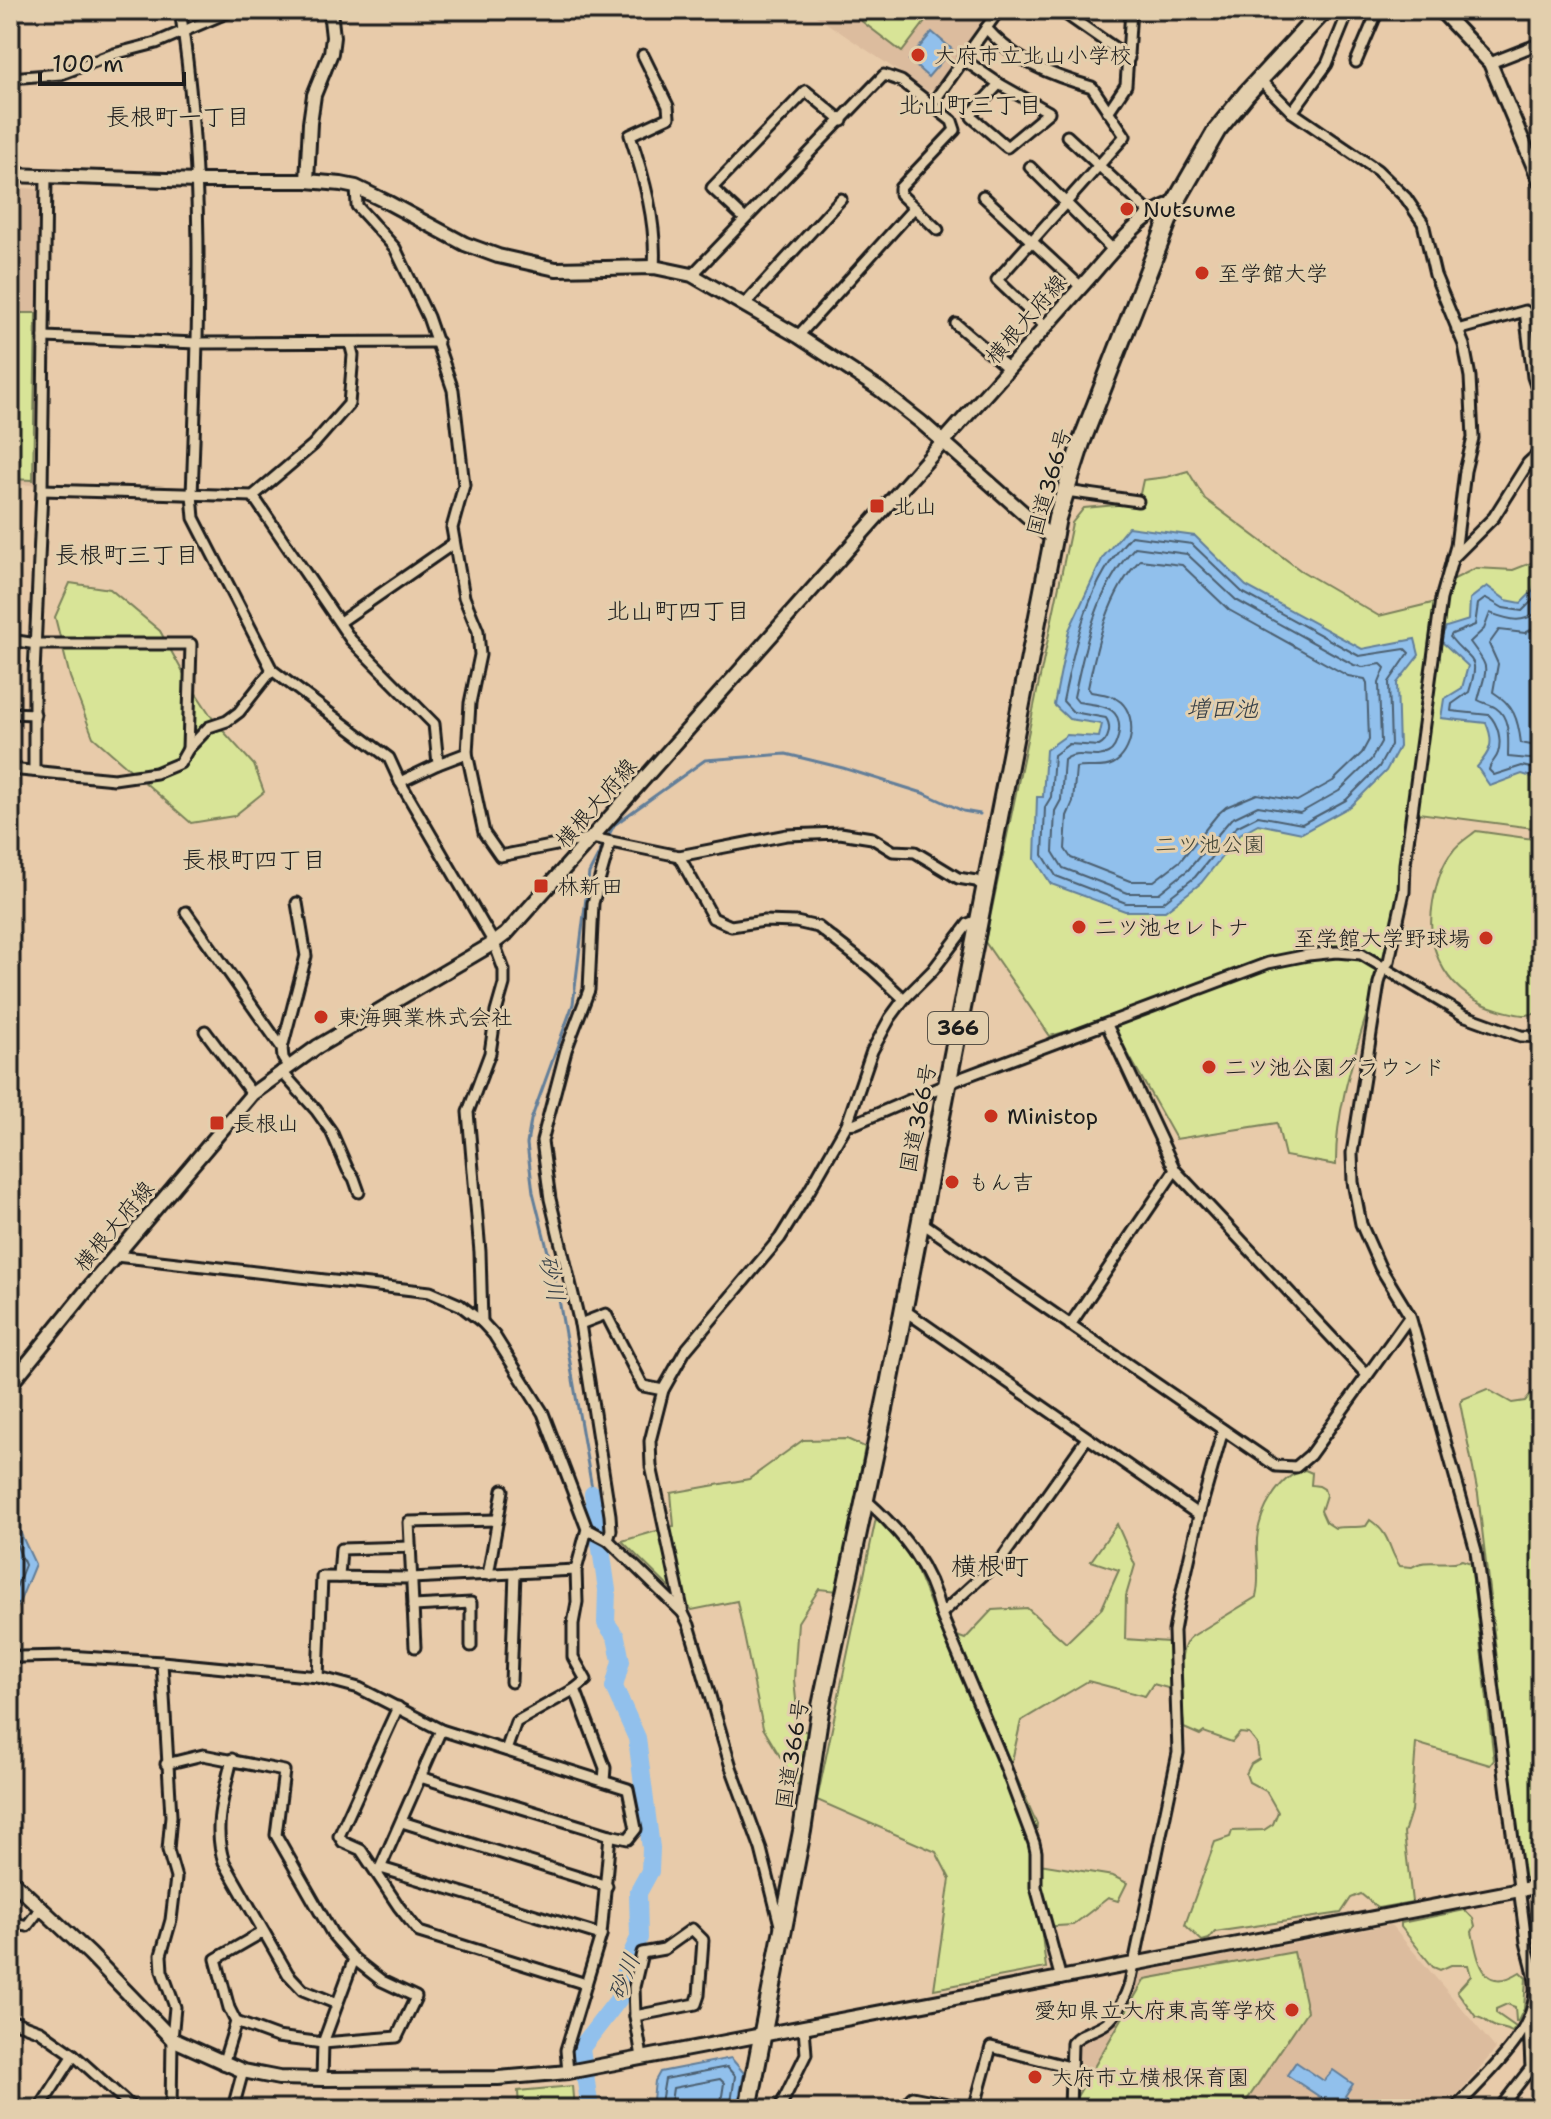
<svg xmlns="http://www.w3.org/2000/svg" width="1551" height="2119" font-family="'Shantell Sans','Klee One',sans-serif">
	<style>
		.built { fill: #dcbc9e }
		.green { fill: #d8e497; stroke: #7a805a; stroke-width: 2 }
		.water { fill: #91c0ec; stroke: #627e99; stroke-width: 2 }
		.lines { fill: none; stroke-linecap: round; stroke-linejoin: round }
		.shore { stroke: #4b5e6f; stroke-width: 2 }
		.stream { stroke: #627e99; stroke-width: 3 }
		.river { stroke: #91c0ec; stroke-width: 18 }
		.street-casing { stroke: #1c1c1c; stroke-width: 15 }
		.secondary-casing { stroke: #1c1c1c; stroke-width: 18 }
		.highway-casing { stroke: #1c1c1c; stroke-width: 22 }
		.street { stroke: #e3cfad; stroke-width: 9 }
		.secondary { stroke: #e3cfad; stroke-width: 12 }
		.highway { stroke: #e3cfad; stroke-width: 16 }
		.rail-casing { stroke: #1c1c1c; stroke-width: 6 }
		.rail { stroke: #e3cfad; stroke-width: 3; stroke-dasharray: 9; stroke-linecap: butt }
		.poi-dot { fill: #c8321e; stroke: #e3cfad; stroke-width: 3 }
		.labels { text-anchor: middle; dominant-baseline: central; stroke-width: 6; stroke-linejoin: round; paint-order: stroke }
		.shield { fill: #e3cfad; stroke: #585248; stroke-width: 2 }
		.shield-label { font-size: 20px; font-weight: bold; fill: #1c1c1c }
		.poi-label { font-size: 22px; fill: #1c1c1c; stroke: #e3cfad; text-anchor: start }
		.street-label { font-size: 22px; fill: #1c1c1c; stroke: #e3cfad }
		.park-label { font-size: 22px; fill: #424435; stroke: #e3cfad }
		.neighbourhood-label { font-size: 24px; fill: #1c1c1c; stroke: #e3cfad }
		.water-label { font-size: 24px; font-style: italic; fill: #333d46; stroke: #e3cfad }
		.quarter-label { font-size: 26px; fill: #1c1c1c; stroke: #e3cfad }
	</style>
	<rect width="100%" height="100%" fill="#e8cbaa"/>
	<filter id="ink" filterUnits="userSpaceOnUse"><feTurbulence type="fractalNoise" baseFrequency=".0125" numOctaves="2"/><feDisplacementMap in="SourceGraphic" scale="16" xChannelSelector="R" yChannelSelector="G"/><feConvolveMatrix kernelMatrix="1 2 1 2 8 2 1 2 1" color-interpolation-filters="sRGB"/></filter>
	<g filter="url(#ink)">
		<g class="built">
			<polygon points="807,10 994,10 982,24 939,87 928,91"/>
			<polygon points="10,187 37,189 42,194 37,485 10,484"/>
			<polygon points="1391,1925 1496,2049 1445,2109 1080,2109 1074,2105 1073,2052 1082,2038 1111,2024 1131,1996 1138,1973"/>
		</g>
		<g class="green">
			<polygon points="847,10 934,10 902,52"/>
			<polygon points="10,313 36,313 33,480 10,479"/>
			<path d="M1188 471 1205 499 1300 570 1379 616 1436 602 1452 580 1476 568 1513 570 1541 559V829L1419 813 1392 959 1380 960 1378 976C1361 1037 1335 1102 1336 1165L1285 1156 1277 1123 1176 1139 1109 1020 1050 1036 985 942 1072 523 1084 508 1138 503 1143 480 1167 477Z"/>
			<polygon points="70,583 110,589 160,631 186,678 215,722 254,765 264,792 234,816 191,823 93,737 70,677 55,617"/>
			<path d="M1476 831 1541 840V1012C1525 1018 1516 1014 1500 1010 1449 996 1424 953 1433 902 1436 885 1441 865 1453 851 1458 843 1469 837 1476 831Z"/>
			<polygon points="1541,1352 1541,1878 1529,1880 1522,1876 1478,1494 1460,1403 1463,1399 1487,1389 1512,1403 1525,1401 1534,1390 1533,1358"/>
			<polygon points="847,1439 865,1447 838,1591 819,1589 798,1622 794,1680 799,1729 811,1733 802,1782 797,1785 763,1728 737,1601 692,1610 622,1541 674,1526 671,1493 749,1479 803,1440"/>
			<path d="M1305 1470 1312 1473 1311 1485 1319 1486 1324 1489 1326 1495 1321 1511 1326 1522 1335 1528C1346 1526 1355 1528 1366 1526L1370 1520C1392 1535 1387 1548 1400 1566L1412 1567C1428 1557 1446 1567 1462 1560L1471 1563 1494 1760 1490 1765 1416 1743 1411 1811 1404 1833 1412 1902 1378 1908 1361 1894 1351 1898 1341 1913 1215 1932 1209 1939 1202 1941 1185 1925 1215 1842 1230 1837 1232 1831 1264 1830 1273 1824 1278 1812 1266 1791 1249 1782 1246 1774 1251 1764 1259 1759 1257 1744 1249 1734 1240 1733 1232 1742 1204 1732 1200 1735 1184 1728C1183 1704 1173 1652 1191 1637L1256 1597C1261 1577 1256 1559 1257 1539 1259 1513 1278 1476 1305 1470Z"/>
			<polygon points="876,1518 910,1554 941,1630 965,1639 992,1610 1027,1608 1066,1643 1102,1608 1119,1570 1091,1561 1117,1524 1135,1565 1126,1596 1125,1639 1168,1642 1171,1689 1153,1684 1145,1696 1088,1681 1021,1721 1011,1765 1037,1824 1033,1863 1113,1876 1127,1883 1118,1901 1108,1898 1073,1925 1041,1927 1046,1968 934,1989 950,1879 936,1852 817,1800"/>
			<path d="M1465 1910 1473 1918 1475 1926 1472 1932C1478 1958 1482 1996 1520 1972L1526 1978 1524 2009 1518 2021H1516L1515 2007 1507 2004 1496 2009V2013L1516 2027 1512 2032C1506 2028 1503 2029 1496 2027 1488 2025 1486 2018 1476 2017L1457 1991 1471 1976 1468 1965H1451L1440 1970 1433 1967 1401 1927V1923Z"/>
			<polygon points="1294,1952 1307,2011 1241,2109 1090,2109 1075,2100 1145,1979"/>
			<polygon points="572,2086 574,2109 519,2109 518,2091"/>
		</g>
		<g class="water">
			<polygon points="932,32 952,49 928,77 909,60"/>
			<polygon points="1128,527 1195,536 1246,586 1362,649 1415,639 1419,655 1397,683 1399,747 1386,771 1351,806 1302,833 1258,824 1240,834 1201,883 1165,911 1125,911 1051,884 1035,859 1037,797 1043,797 1046,750 1067,735 1099,737 1102,724 1069,719 1054,705 1069,630 1103,557"/>
			<path d="M1541 575V780L1522 774 1490 786 1477 767C1490 752 1495 743 1486 723L1441 718 1444 699 1462 688 1468 666 1440 640 1446 627 1469 620 1470 599 1487 586 1506 600 1521 603 1533 591 1537 578Z"/>
			<polygon points="10,1493 19,1503 20,1532 35,1564 10,1625"/>
			<polygon points="731,2058 744,2073 737,2109 652,2109 655,2081 660,2072"/>
			<polygon points="1296,2062 1324,2081 1333,2070 1353,2084 1345,2096 1365,2109 1338,2109 1287,2075"/>
		</g>
		<g class="lines">
			<g class="shore">
				<path d="M1131 536 1192 544 1242 592 1359 656 1405 649 1409 653 1389 682 1391 745 1379 767 1346 800 1302 824 1258 816 1236 827 1195 877 1162 903H1126L1056 876 1043 855 1045 807 1051 797 1054 755 1069 744 1099 746C1109 741 1112 727 1106 718L1073 712 1063 701C1075 642 1088 581 1131 536Z"/>
				<path d="M1135 547 1187 554 1236 600 1354 665 1363 667 1381 664 1385 668 1379 683 1381 742 1371 760 1339 791 1300 813 1258 806 1231 819 1188 870 1159 893H1128L1063 868 1053 852 1055 811 1061 800 1064 760C1078 749 1093 761 1108 753 1114 750 1116 744 1118 737 1125 705 1101 706 1078 702L1074 697C1085 644 1097 587 1135 547Z"/>
				<path d="M1140 560 1182 565 1229 610 1348 676 1365 679 1367 683 1369 740 1362 753 1333 781 1297 801 1257 794 1226 807 1217 815 1180 861 1154 881H1130L1071 858 1065 849 1067 816 1073 802 1076 768C1088 765 1101 770 1113 764 1133 753 1138 718 1121 702 1112 694 1101 694 1091 692L1088 688C1097 644 1108 593 1140 560Z"/>
				<path d="M1541 592 1522 611 1503 608 1486 598 1478 604 1475 625 1452 634 1450 637C1471 664 1481 654 1469 692L1452 704 1451 711 1489 715C1498 724 1502 740 1498 753 1496 760 1490 763 1489 770L1494 775 1522 766 1541 770"/>
				<path d="M1541 609C1524 625 1510 620 1490 613L1484 629 1470 642C1491 670 1487 665 1478 700 1483 703 1490 704 1496 708 1511 718 1508 741 1508 757L1541 760"/>
				<path d="M1541 625 1525 633 1499 630 1489 644 1498 664 1493 692C1514 705 1518 719 1521 743L1541 747"/>
				<polyline points="10,1504 13,1511 12,1534 25,1565 10,1603"/>
				<polyline points="660,2109 665,2079 727,2067 735,2076 730,2109"/>
				<polyline points="670,2109 673,2088 720,2079 724,2083 720,2109"/>
			</g>
			<polyline class="stream" points="593,1494 557,1288 533,1192 527,1144 531,1120 573,1004 589,873 614,825 705,760 786,754 843,768 926,794 963,811 980,814"/>
			<polyline class="river" points="590,2109 581,2048 618,2000 627,1964 639,1938 638,1893 650,1871 651,1848 637,1738 614,1687 621,1661 616,1637 606,1623 607,1590 593,1494"/>
			<g class="street-casing">
				<g id="street">
					<path d="M180 10C206 171 198 333 192 495L194 518 272 670 389 758 400 782 494 943 504 970V984L496 1012 490 1053 468 1112 480 1252 482 1322"/>
					<polyline points="1060,10 1129,58"/>
					<path d="M986 28C1016 62 1050 75 1092 87L1125 136 997 280 1046 327"/>
					<path d="M643 55 668 106 669 117 630 135C644 177 657 223 654 267"/>
					<polyline points="964,60 1001,85 1049,112 1007,147 972,117 972,113 999,84"/>
					<polyline points="1356,62 1376,15 1371,10"/>
					<polyline points="1490,63 1541,43"/>
					<polyline points="10,78 61,74 114,54 156,43 233,10"/>
					<path d="M1260 80 1292 112 1377 170 1406 198 1423 223 1435 275 1464 345 1470 377 1473 438 1465 471 1456 546 1441 599 1405 864 1404 892 1389 961 1384 967 1379 983 1352 1153 1353 1182 1361 1224 1380 1267 1410 1316 1476 1551 1526 1942C1529 1956 1535 1971 1535 1985 1538 2033 1484 2076 1455 2109"/>
					<polyline points="932,104 999,10"/>
					<polyline points="1108,112 1126,85 1131,10"/>
					<polyline points="1292,112 1327,64 1349,10"/>
					<polyline points="1067,136 1151,214"/>
					<polyline points="1030,167 1114,251"/>
					<polyline points="356,187 357,206 395,248 428,317 453,390 464,485 452,528 464,597 478,631 480,655 470,703 467,753 484,833 500,856 592,838 679,856 787,835 840,833 872,838 893,851 915,852 958,878 976,881 984,887"/>
					<polyline points="983,196 1081,287"/>
					<polyline points="745,219 712,188 806,91 842,121"/>
					<polyline points="692,275 884,75 901,81 952,121 955,130 900,188 900,194 938,230"/>
					<polyline points="744,305 841,199"/>
					<polyline points="956,324 1009,369"/>
					<polyline points="1457,330 1525,311 1533,377 1541,401"/>
					<polyline points="798,336 914,208"/>
					<polyline points="44,337 197,343 438,342"/>
					<polyline points="42,490 253,496 313,445 349,404 353,355 350,343"/>
					<polyline points="1066,491 1138,501"/>
					<polyline points="253,496 351,640 434,724 438,764 467,753"/>
					<polyline points="1452,559 1494,517 1528,463 1541,451"/>
					<polyline points="340,622 454,543"/>
					<polyline points="10,640 37,644 191,644 188,749"/>
					<polyline points="10,713 35,714"/>
					<polyline points="10,769 114,779 156,773 180,763 188,749 209,727 227,721 239,712 272,670"/>
					<polyline points="34,771 34,674 42,490 46,176"/>
					<polyline points="400,782 438,764"/>
					<polyline points="679,856 713,918 731,926 764,921 796,922 818,927 872,969 904,999"/>
					<polyline points="186,912 282,1048"/>
					<polyline points="1107,1025 1175,1170 1367,1375"/>
					<polyline points="205,1031 252,1094"/>
					<polyline points="288,1066 283,1058 282,1048 306,956 297,903"/>
					<polyline points="281,1071 316,1110 331,1131 348,1170 354,1178 359,1192"/>
					<polyline points="847,1124 856,1123 964,1077 1268,963 1308,955 1337,952 1361,954 1463,1015 1521,1036 1541,1037"/>
					<polyline points="921,1222 1276,1466 1296,1467 1310,1455 1410,1316"/>
					<polyline points="116,1256 430,1292 460,1305 482,1322 494,1335 543,1413 587,1529 576,1570 577,1602 573,1624 573,1657 586,1680 575,1689 516,1722 506,1750"/>
					<polyline points="904,1310 1196,1513 1200,1511"/>
					<polyline points="580,1324 606,1314 643,1386 663,1390"/>
					<polyline points="1070,1325 1175,1170"/>
					<path d="M866 1500C903 1533 929 1565 941 1614L1005 1766 1034 1843 1036 1852V1887L1061 1979"/>
					<polyline points="587,1529 608,1540 683,1613"/>
					<polyline points="608,1540 611,1530 610,1515 580,1324 550,1199 542,1141 566,1050 589,990 593,903 610,843"/>
					<polyline points="488,1575 503,1490"/>
					<polyline points="339,1577 341,1549 410,1547"/>
					<polyline points="413,1606 471,1603 471,1646"/>
					<polyline points="941,1614 1003,1557 1087,1438"/>
					<polyline points="415,1647 409,1522 498,1520"/>
					<polyline points="10,1654 20,1657 67,1656 162,1662 318,1677 359,1688 441,1730 628,1789 636,1829 628,1839 610,1835 420,1777"/>
					<polyline points="162,1662 171,1816 168,1850 176,1878 171,1920 161,1955 162,1971 175,2007 172,2039 171,2109"/>
					<polyline points="318,1677 322,1577 411,1578 576,1570"/>
					<polyline points="511,1682 515,1573"/>
					<polyline points="575,1689 605,1768 604,1781"/>
					<polyline points="398,1707 339,1836 343,1842 361,1850 399,1907 419,1932 586,1984"/>
					<path d="M232 1759C224 1794 212 1827 224 1862L288 1974 303 1990 335 2003"/>
					<polyline points="166,1764 203,1755 284,1771 276,1835 333,1935 354,1959 382,1981 416,1997 397,2037 323,2043 277,2037 236,2022"/>
					<polyline points="402,1822 607,1886"/>
					<polyline points="381,1868 601,1935"/>
					<polyline points="378,1873 441,1730"/>
					<polyline points="10,1922 27,1926 40,1909"/>
					<polyline points="780,1925 761,1849 731,1767 689,1625 683,1613 651,1466 650,1441 663,1390 685,1351 780,1238 809,1191 847,1124 872,1051 890,1018 904,999 933,970 968,924 978,920"/>
					<polygon points="692,1929 703,1940 699,1995 696,2004 635,2016 634,1987 642,1953 664,1949"/>
					<polyline points="635,2016 642,2057"/>
					<polyline points="10,2020 40,2031 74,2055 134,2109"/>
					<polyline points="223,2064 236,2022 229,2008 216,1959 263,1932"/>
					<polyline points="568,2072 566,2050 601,1935 610,1835"/>
					<polyline points="322,2079 323,2043 354,1959"/>
					<polyline points="39,2109 74,2055"/>
					<polyline points="238,2109 234,2104 243,2071"/>
					<polyline points="779,2109 806,2054 804,2027"/>
					<polyline points="902,2109 912,2097 974,2109 991,2047 1070,2067"/>
					<path d="M1070 2109 1072 2043C1081 2032 1095 2031 1106 2023 1117 2015 1126 1996 1130 1983L1178 1753 1174 1631 1178 1609 1200 1511 1223 1430"/>
					<polyline points="1499,2109 1531,2068 1529,2020"/>
				</g>
			</g>
			<g class="secondary-casing">
				<g id="secondary">
					<polyline points="1440,10 1490,63 1541,184"/>
					<polyline points="10,175 198,181 307,181 341,184 356,187 387,202 465,244 498,256 556,269 654,267 692,275 798,336 879,389 921,422 1053,539"/>
					<polyline points="307,181 310,123 314,95 331,53 333,37 330,10"/>
					<path d="M10 1385 91 1285 252 1094 317 1047 494 943 506 934 1081 287C1106 260 1139 212 1175 203"/>
					<polyline points="10,1879 90,1954 172,2039 243,2071 279,2078 322,2079 498,2078 568,2072 1541,1886"/>
				</g>
			</g>
			<g class="highway-casing">
				<polyline id="highway" points="748,2109 802,1831 820,1711 887,1395 1057,518 1081,443 1175,203 1217,130 1247,93 1324,10"/>
			</g>
			<use href="#street" class="street"/>
			<use href="#secondary" class="secondary"/>
			<use href="#highway" class="highway"/>
			<g class="rail-casing">
				<polyline id="rail" points="1539,10 1541,16"/>
			</g>
			<use href="#rail" class="rail"/>
		</g>
	</g>
	<g class="poi-dot">
		<circle cx="918" cy="55" r="8"/>
		<circle cx="1127" cy="209" r="8"/>
		<circle cx="1202" cy="273" r="8"/>
		<rect x="869" y="498" width="16" height="16" rx="4"/>
		<rect x="533" y="878" width="16" height="16" rx="4"/>
		<circle cx="1079" cy="927" r="8"/>
		<circle cx="1486" cy="938" r="8"/>
		<circle cx="321" cy="1017" r="8"/>
		<circle cx="1209" cy="1067" r="8"/>
		<circle cx="991" cy="1116" r="8"/>
		<rect x="209" y="1115" width="16" height="16" rx="4"/>
		<circle cx="952" cy="1182" r="8"/>
		<circle cx="1292" cy="2010" r="8"/>
		<circle cx="1035" cy="2077" r="8"/>
	</g>
	<g class="labels">
		<rect class="shield" x="928" y="1012" width="60" height="32" rx="6"/>
		<g class="shield-label">
			<text x="958" y="1028">366</text>
		</g>
		<g class="poi-label">
			<text x="934" y="55">大府市立北山小学校</text>
			<text x="1143" y="209">Nutsume</text>
			<text x="1218" y="273">至学館大学</text>
			<text x="893" y="506">北山</text>
			<text x="557" y="886">林新田</text>
			<text x="1095" y="927">二ツ池セレトナ</text>
			<text x="1470" y="938" text-anchor="end">至学館大学野球場</text>
			<text x="337" y="1017">東海興業株式会社</text>
			<text x="1225" y="1067">二ツ池公園グラウンド</text>
			<text x="1007" y="1116">Ministop</text>
			<text x="233" y="1123">長根山</text>
			<text x="968" y="1182">もん吉</text>
			<text x="1276" y="2010" text-anchor="end">愛知県立大府東高等学校</text>
			<text x="1051" y="2077">大府市立横根保育園</text>
		</g>
		<g class="street-label">
			<text transform="translate(1026 319) rotate(-49)">横根大府線</text>
			<text transform="translate(1049 482) rotate(-74)">国道366号</text>
			<text transform="translate(596 803) rotate(-49)">横根大府線</text>
			<text transform="translate(918 1118) rotate(-79)">国道366号</text>
			<text transform="translate(114 1226) rotate(-50)">横根大府線</text>
			<text transform="translate(792 1754) rotate(-81)">国道366号</text>
		</g>
		<g class="park-label">
			<text x="1210" y="844">二ツ池公園</text>
		</g>
		<g class="neighbourhood-label">
			<text x="970" y="105">北山町三丁目</text>
			<text x="178" y="117">長根町一丁目</text>
			<text x="127" y="555">長根町三丁目</text>
			<text x="678" y="611">北山町四丁目</text>
			<text x="254" y="860">長根町四丁目</text>
		</g>
		<g class="water-label">
			<text x="1222" y="709">増田池</text>
			<text transform="translate(552 1278) rotate(79)">砂川</text>
			<text transform="translate(624 1977) rotate(-68)">砂川</text>
		</g>
		<g class="quarter-label">
			<text x="990" y="1565">横根町</text>
		</g>
	</g>
	<rect width="1551" height="2119" fill="none" stroke="#e3cfad" stroke-width="40"/>
	<rect x="20" y="20" width="1511" height="2079" fill="none" stroke="#1c1c1c" stroke-width="3" filter="url(#ink)"/>
	<path d="M40 72v12h144v-12" fill="none" stroke="#1c1c1c" stroke-width="4"/>
	<text x="52" y="72" font-size="24" fill="#1c1c1c" stroke="#e3cfad" stroke-width="6" paint-order="stroke">100 m</text>
</svg>
